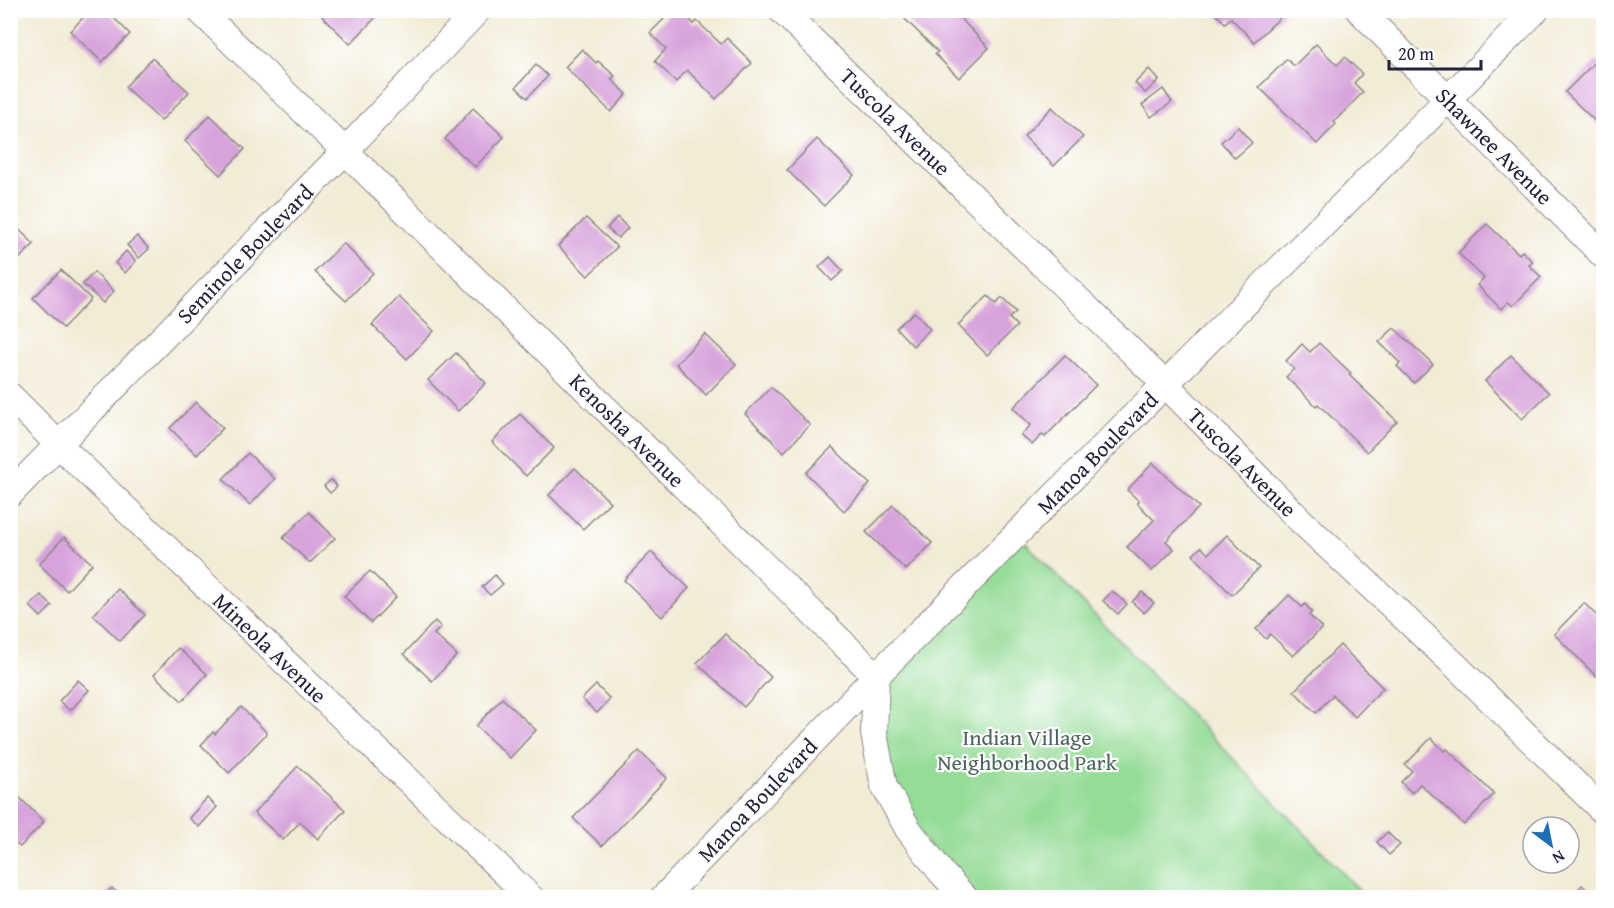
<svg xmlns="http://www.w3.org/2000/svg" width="1614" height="908" font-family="'Gentium Book Plus',serif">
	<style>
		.green { fill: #95dc97; stroke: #5c7f69; stroke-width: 1.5 }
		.building { fill: #d7a3db }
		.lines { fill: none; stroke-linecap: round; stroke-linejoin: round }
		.street-casing { stroke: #8a8688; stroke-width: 28 }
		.street { stroke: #fff; stroke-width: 26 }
		.labels { text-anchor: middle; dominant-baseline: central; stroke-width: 4.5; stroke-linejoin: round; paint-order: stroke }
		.street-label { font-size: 22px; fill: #22223b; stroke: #fff }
		.park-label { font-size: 22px; fill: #4a635b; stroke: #fff }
	</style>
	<rect width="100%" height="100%" fill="#fff"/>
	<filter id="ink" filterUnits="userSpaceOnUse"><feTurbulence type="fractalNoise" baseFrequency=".0167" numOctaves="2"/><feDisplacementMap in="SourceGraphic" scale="12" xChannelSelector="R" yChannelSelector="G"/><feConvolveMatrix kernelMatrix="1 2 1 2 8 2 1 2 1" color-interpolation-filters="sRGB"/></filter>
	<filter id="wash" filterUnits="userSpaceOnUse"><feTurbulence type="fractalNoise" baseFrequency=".008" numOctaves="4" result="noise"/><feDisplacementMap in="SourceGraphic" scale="24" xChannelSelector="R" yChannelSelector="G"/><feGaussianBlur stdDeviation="1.35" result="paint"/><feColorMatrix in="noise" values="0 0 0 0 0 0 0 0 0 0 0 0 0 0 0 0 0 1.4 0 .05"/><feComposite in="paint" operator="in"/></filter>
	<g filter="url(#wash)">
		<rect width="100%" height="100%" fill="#f2ebd5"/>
		<polygon class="green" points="1017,534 1366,897 967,897 884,786 876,676"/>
		<g id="blocks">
			<g class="building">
				<polygon points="91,10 106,10 130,34 102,62 70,31"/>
				<polygon points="316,10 373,10 378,15 350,44"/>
				<polygon points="673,10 681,10 694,24 697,21 721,44 727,38 752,63 716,99 687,70 676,82 655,61 666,49 650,33"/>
				<polygon points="911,10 952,10 989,48 959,78 935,54 938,52 904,18"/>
				<polygon points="1216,10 1281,10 1284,14 1254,42 1231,18 1225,23 1214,12"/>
				<polygon points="1316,44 1337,65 1345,57 1362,74 1354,83 1363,92 1334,122 1336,124 1317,144 1259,87 1287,59 1294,66"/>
				<polygon points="582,49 596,63 598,61 615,76 611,79 627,94 611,112 565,67"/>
				<polygon points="152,58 189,92 161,121 125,87"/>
				<polygon points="1596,61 1604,69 1604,130 1565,92"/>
				<polygon points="536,65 548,76 527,98 516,87"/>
				<polygon points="1149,69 1159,80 1145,93 1135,83"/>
				<polygon points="1163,89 1172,102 1151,117 1142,105"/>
				<polygon points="1052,107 1083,137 1054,166 1024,136"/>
				<polygon points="473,108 504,137 475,167 445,139"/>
				<polygon points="210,115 245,149 220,175 185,141"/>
				<polygon points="1238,127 1252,143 1235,158 1221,142"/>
				<polygon points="817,139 854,175 824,206 787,170"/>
				<polygon points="617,217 628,228 618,238 607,228"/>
				<polygon points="586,218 617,247 588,276 558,246"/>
				<polygon points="10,221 34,244 10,268"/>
				<polygon points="1487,224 1519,254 1522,251 1533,262 1529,265 1541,277 1513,306 1508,302 1501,309 1477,285 1484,278 1458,253"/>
				<polygon points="137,236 149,249 139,258 127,245"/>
				<polygon points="343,243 373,273 346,301 315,272"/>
				<polygon points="126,251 136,261 125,273 115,263"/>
				<polygon points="830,257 843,271 832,281 819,267"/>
				<polygon points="61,270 91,299 63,328 33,298"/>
				<polygon points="94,272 114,291 103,303 83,284"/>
				<polygon points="988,296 996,304 1002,298 1016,312 1009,318 1017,326 987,355 958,325"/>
				<polygon points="399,297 434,331 407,359 372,325"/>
				<polygon points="914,312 930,329 913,346 896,328"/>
				<polygon points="1394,328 1433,364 1414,383 1397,366 1400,363 1379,342"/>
				<polygon points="705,334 736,364 706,395 676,364"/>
				<polygon points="1319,343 1351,373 1349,375 1397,421 1367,452 1318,404 1316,406 1286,377 1294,369 1286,361 1302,344 1310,352"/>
				<polygon points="456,353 486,383 458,411 428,380"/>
				<polygon points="1065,355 1096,385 1045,437 1042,435 1032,445 1021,435 1031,425 1013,408"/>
				<polygon points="1511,355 1549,393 1522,419 1485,381"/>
				<polygon points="771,387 810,425 784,452 745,414"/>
				<polygon points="196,402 223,428 197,455 170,428"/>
				<polygon points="520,414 554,448 526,476 492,442"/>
				<polygon points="832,447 870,484 844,511 806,473"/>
				<polygon points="248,453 275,479 250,505 223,479"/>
				<polygon points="1153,463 1199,507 1166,541 1174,549 1152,571 1127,547 1154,520 1137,503 1139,501 1127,490"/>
				<polygon points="575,468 610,502 583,529 549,495"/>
				<polygon points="331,480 337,487 330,493 324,486"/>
				<polygon points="893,505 932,543 906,570 866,532"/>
				<polygon points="309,512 335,538 310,563 283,538"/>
				<polygon points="1227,535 1259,568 1232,595 1193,555 1201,547 1208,554"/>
				<polygon points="64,537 92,564 67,591 39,564"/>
				<polygon points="651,552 689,588 662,617 624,580"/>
				<polygon points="370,571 396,597 371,623 344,596"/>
				<polygon points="495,575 503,584 490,595 482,587"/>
				<polygon points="118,589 145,615 120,641 93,615"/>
				<polygon points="1112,591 1127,604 1118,614 1103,601"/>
				<polygon points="1142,592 1154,603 1144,613 1132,602"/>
				<polygon points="41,595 52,606 41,617 30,606"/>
				<polygon points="1289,595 1302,607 1305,604 1312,612 1309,615 1322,628 1293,656 1270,634 1266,639 1256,629"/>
				<polygon points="1584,603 1604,623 1604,669 1596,676 1554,634"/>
				<polygon points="435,621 441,627 434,634 457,655 432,681 404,654"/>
				<polygon points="725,634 771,677 744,707 697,663"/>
				<polygon points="1340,645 1383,688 1355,717 1333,695 1316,713 1294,691"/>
				<polygon points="178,648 207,674 182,701 154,675"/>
				<polygon points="78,680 89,690 70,711 59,701"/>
				<polygon points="596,685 610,699 597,713 582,699"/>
				<polygon points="502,698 536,730 510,758 476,726"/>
				<polygon points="241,707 267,733 229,773 201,745 213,732 215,734"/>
				<polygon points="1431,738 1444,751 1447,749 1494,794 1464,825 1420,784 1412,793 1401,782 1412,771 1405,765"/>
				<polygon points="639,751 667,778 602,846 573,818"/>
				<polygon points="298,766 345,810 318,839 300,822 283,840 254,813"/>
				<polygon points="18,796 44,822 20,847 10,839 10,804"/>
				<polygon points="207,798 217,807 199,827 189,818"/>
				<polygon points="1387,832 1400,845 1389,855 1377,842"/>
				<polygon points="1582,885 1594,896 1598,891 1604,898 1571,898"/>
				<polygon points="112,888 122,898 102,898"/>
			</g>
		</g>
	</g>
	<g filter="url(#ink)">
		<use href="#blocks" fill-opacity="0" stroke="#8a8688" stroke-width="1.5"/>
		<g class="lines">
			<g class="street-casing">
				<g id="street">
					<path id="s1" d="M199 10 345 151 876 676 874 734 884 786 908 829 941 872 965 898"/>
					<path id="s2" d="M781 10 1166 385 1301 521 1455 665 1604 812"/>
					<path id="s3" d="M1359 10 1604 256"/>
					<path id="s4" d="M10 396 59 445 531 898"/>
					<path id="s5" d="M10 494 345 151 478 10"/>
					<path id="s6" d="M663 898 876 676 1536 10"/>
				</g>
			</g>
			<use href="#street" class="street"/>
		</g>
	</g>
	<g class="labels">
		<g class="street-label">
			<text stroke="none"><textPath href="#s2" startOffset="160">Tuscola Avenue</textPath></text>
			<text stroke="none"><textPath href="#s3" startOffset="192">Shawnee Avenue</textPath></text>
			<text stroke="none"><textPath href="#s5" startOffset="336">Seminole Boulevard</textPath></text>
			<text stroke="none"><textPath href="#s1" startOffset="600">Kenosha Avenue</textPath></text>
			<text stroke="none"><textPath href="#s6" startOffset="622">Manoa Boulevard</textPath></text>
			<text stroke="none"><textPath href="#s2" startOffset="646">Tuscola Avenue</textPath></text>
			<text stroke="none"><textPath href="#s4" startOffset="362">Mineola Avenue</textPath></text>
			<text stroke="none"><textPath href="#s6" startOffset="136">Manoa Boulevard</textPath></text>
		</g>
		<g class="park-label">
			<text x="1027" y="737">Indian Village<tspan x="1027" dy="25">Neighborhood Park</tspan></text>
		</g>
	</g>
	<rect width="1614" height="908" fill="none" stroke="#fff" stroke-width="36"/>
	<g transform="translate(1551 845) rotate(148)"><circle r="28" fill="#ffffff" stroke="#a7a7b1" stroke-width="1.5"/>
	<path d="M0-4.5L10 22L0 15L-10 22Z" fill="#1f6fb2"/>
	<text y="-9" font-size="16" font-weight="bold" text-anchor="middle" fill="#22223b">N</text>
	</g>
	<path d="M1389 60v9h92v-9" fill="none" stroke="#22223b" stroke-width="3"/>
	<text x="1398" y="60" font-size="18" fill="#22223b" stroke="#ffffff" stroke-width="4.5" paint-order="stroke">20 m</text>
</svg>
